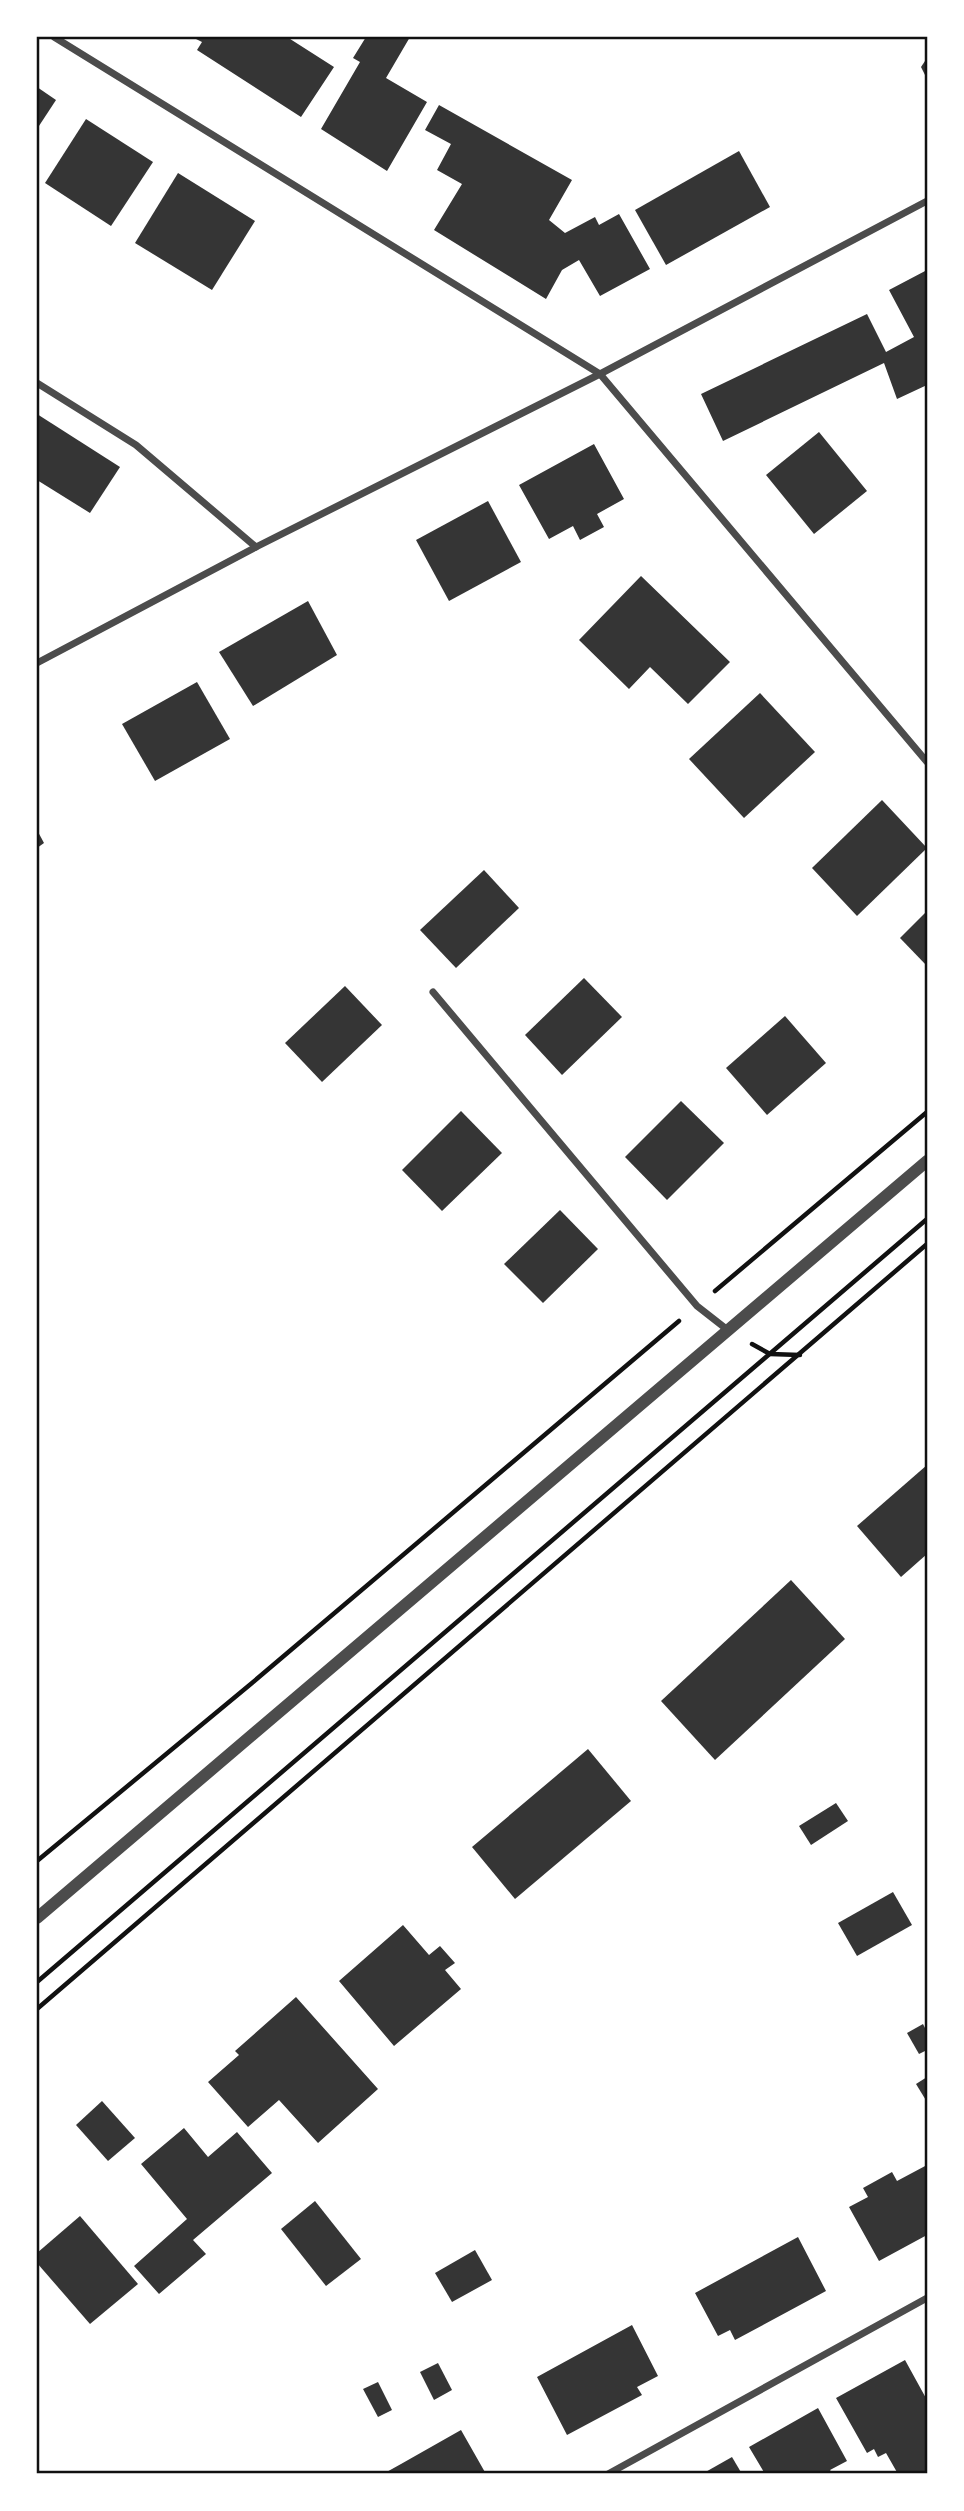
<svg xmlns="http://www.w3.org/2000/svg" width="964" height="2511" font-family="'IBM Plex Sans',sans-serif">
	<style>
		.building { fill: #353535 }
		.lines { fill: none; stroke-linecap: round; stroke-linejoin: round }
		.path { stroke: #111; stroke-width: 4.5 }
		.minor { stroke: #4c4c4c; stroke-width: 7 }
		.tertiary { stroke: #4c4c4c; stroke-width: 12 }
		.neatline { fill: none; stroke: #111; stroke-width: 2.5 }
	</style>
	<rect width="100%" height="100%" fill="#fff"/>
	<g class="building">
		<polygon points="192,37 287,37 334,67 301,117 197,50 202,42"/>
		<polygon points="366,37 410,37 386,78 427,102 387,171 321,129 360,62 353,58"/>
		<polygon points="927,58 927,79 921,67"/>
		<polygon points="37,87 56,100 37,129"/>
		<polygon points="439,105 572,180 549,220 565,233 595,217 599,225 619,214 650,269 600,296 579,260 562,270 546,299 434,230 462,184 437,170 451,144 425,130"/>
		<polygon points="86,119 153,162 111,226 45,183"/>
		<polygon points="739,151 770,207 666,265 635,210"/>
		<polygon points="178,173 255,221 212,290 135,243"/>
		<polygon points="927,270 927,385 897,399 884,363 723,441 701,394 867,314 886,352 914,337 889,290"/>
		<polygon points="37,414 120,467 90,513 37,480"/>
		<polygon points="819,432 867,491 814,534 766,475"/>
		<polygon points="594,444 624,499 597,514 604,527 580,540 573,526 549,539 519,485"/>
		<polygon points="488,501 521,562 449,601 416,540"/>
		<polygon points="641,576 730,662 688,704 650,667 629,689 579,640"/>
		<polygon points="308,601 337,655 253,706 219,652"/>
		<polygon points="197,682 230,739 155,781 122,724"/>
		<polygon points="760,693 815,752 744,818 689,759"/>
		<polygon points="882,800 927,848 857,916 812,868"/>
		<polygon points="37,830 44,843 37,848"/>
		<polygon points="484,870 519,908 456,968 420,930"/>
		<polygon points="927,911 927,966 900,938"/>
		<polygon points="584,978 622,1017 562,1075 525,1035"/>
		<polygon points="345,986 382,1025 322,1082 285,1043"/>
		<polygon points="785,1016 826,1063 767,1115 726,1068"/>
		<polygon points="681,1101 724,1143 667,1200 625,1157"/>
		<polygon points="461,1111 502,1153 442,1211 402,1170"/>
		<polygon points="560,1210 598,1249 543,1303 504,1264"/>
		<polygon points="927,1465 927,1554 901,1577 857,1526"/>
		<polygon points="791,1580 845,1639 715,1760 661,1701"/>
		<polygon points="588,1749 631,1801 515,1899 472,1847"/>
		<polygon points="836,1803 848,1821 811,1845 799,1826"/>
		<polygon points="893,1892 912,1925 857,1956 838,1923"/>
		<polygon points="403,1925 429,1955 440,1946 455,1963 445,1970 461,1989 394,2046 339,1981"/>
		<polygon points="296,1997 378,2089 318,2143 279,2100 248,2127 208,2082 239,2055 235,2051"/>
		<polygon points="923,2024 927,2032 927,2050 919,2054 907,2033"/>
		<polygon points="927,2077 927,2102 916,2084"/>
		<polygon points="102,2101 135,2138 108,2161 76,2125"/>
		<polygon points="184,2128 208,2157 237,2132 272,2173 193,2240 206,2254 159,2294 134,2266 187,2219 141,2164"/>
		<polygon points="927,2165 927,2235 879,2261 849,2207 868,2197 863,2188 892,2172 897,2181"/>
		<polygon points="315,2201 361,2259 326,2286 281,2229"/>
		<polygon points="80,2216 138,2284 90,2324 37,2263 37,2253"/>
		<polygon points="798,2237 826,2291 735,2340 730,2330 718,2336 695,2293"/>
		<polygon points="475,2250 492,2280 452,2302 435,2273"/>
		<polygon points="632,2325 658,2376 637,2387 642,2395 567,2435 537,2377"/>
		<polygon points="905,2360 927,2400 927,2433 925,2434 927,2438 927,2474 898,2474 886,2453 878,2457 874,2449 867,2453 836,2398"/>
		<polygon points="438,2363 452,2390 434,2400 420,2372"/>
		<polygon points="378,2382 392,2410 378,2417 363,2389"/>
		<polygon points="818,2408 847,2461 830,2470 833,2474 765,2474 749,2447"/>
		<polygon points="461,2430 486,2474 383,2474 401,2464"/>
		<polygon points="732,2457 742,2474 702,2474"/>
	</g>
	<g class="lines">
		<g class="path">
			<polyline points="715,1291 927,1112"/>
			<polyline points="752,1344 770,1354 800,1355"/>
			<polyline points="37,1861 252,1683 679,1321"/>
			<polyline points="37,1982 927,1219"/>
			<polyline points="37,2009 927,1244"/>
		</g>
		<g class="minor">
			<polyline points="54,37 600,374 927,762"/>
			<polyline points="37,383 136,445 256,547"/>
			<polyline points="37,663 256,547 600,374 927,201"/>
			<polyline points="433,992 697,1306 729,1331"/>
			<polyline points="608,2474 927,2298"/>
		</g>
		<polyline class="tertiary" points="37,1918 927,1161"/>
	</g>
	<rect width="964" height="2511" fill="none" stroke="#ffffff" stroke-width="77"/>
	<rect x="38" y="38" width="888" height="2434" class="neatline"/>
</svg>
